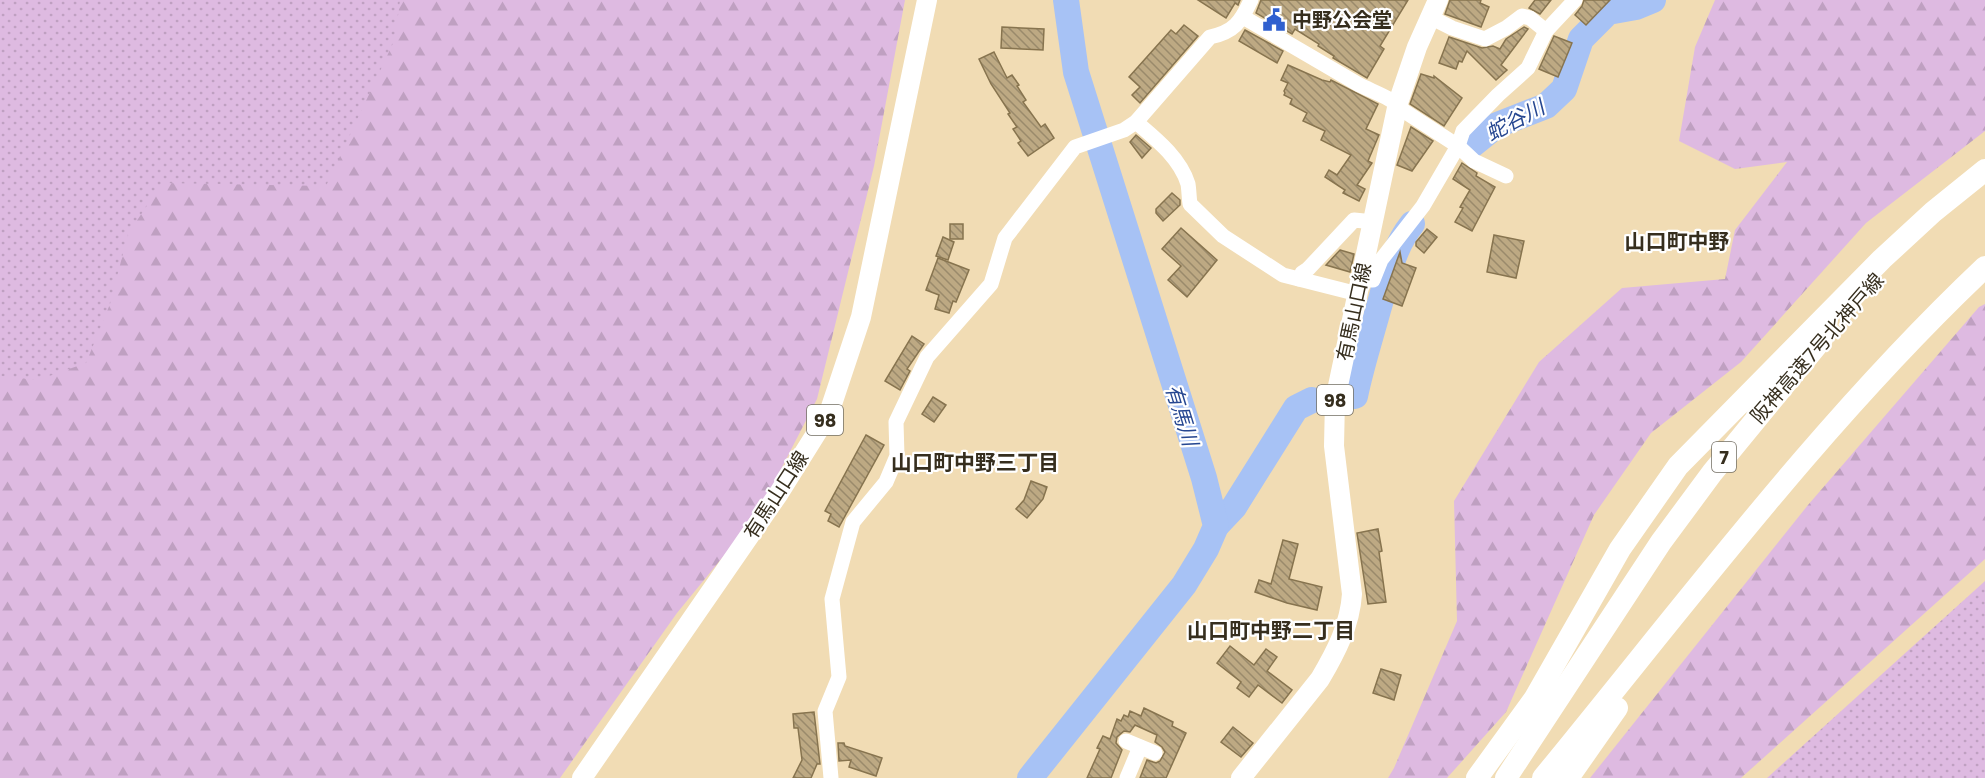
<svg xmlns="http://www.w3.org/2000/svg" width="1985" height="778" font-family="Poppins,'Noto Sans JP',sans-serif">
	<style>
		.grass { fill: url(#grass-dots) }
		.forest { fill: url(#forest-firs) }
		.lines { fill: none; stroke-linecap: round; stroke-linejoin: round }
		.river { stroke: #a7c2f5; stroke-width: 26 }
		.building { fill: url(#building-back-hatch); stroke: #87744f; stroke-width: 1.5 }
		.minor { stroke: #fff; stroke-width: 15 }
		.major { stroke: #fff; stroke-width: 20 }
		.highway { stroke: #fff; stroke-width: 22 }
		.labels { text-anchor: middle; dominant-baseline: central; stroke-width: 4.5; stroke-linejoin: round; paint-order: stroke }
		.shield { fill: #fff; stroke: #726d62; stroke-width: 1.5 }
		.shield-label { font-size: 18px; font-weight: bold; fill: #362e1e }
		.poi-label { font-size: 20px; font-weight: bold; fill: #362e1e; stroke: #fff; text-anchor: start }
		.street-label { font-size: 20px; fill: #362e1e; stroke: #fff }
		.water-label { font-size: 21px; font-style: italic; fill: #264791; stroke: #fff }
		.neighbourhood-label { font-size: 21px; font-weight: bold; fill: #362e1e; stroke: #fff }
	</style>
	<defs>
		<pattern id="grass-dots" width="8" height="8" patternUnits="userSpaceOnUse" patternTransform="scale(1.5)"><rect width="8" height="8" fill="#debae1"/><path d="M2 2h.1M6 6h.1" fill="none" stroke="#bfa0c1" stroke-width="1.8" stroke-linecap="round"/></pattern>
		<pattern id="forest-firs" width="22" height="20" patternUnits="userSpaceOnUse" patternTransform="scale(1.5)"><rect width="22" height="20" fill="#debae1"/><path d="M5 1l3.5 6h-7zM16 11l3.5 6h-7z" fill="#bfa0c1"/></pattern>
		<pattern id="building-back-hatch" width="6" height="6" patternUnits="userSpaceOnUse" patternTransform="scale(1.5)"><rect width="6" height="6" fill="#bda983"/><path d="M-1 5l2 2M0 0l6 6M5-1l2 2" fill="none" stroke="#9a8a6b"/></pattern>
	</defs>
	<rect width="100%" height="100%" fill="#f1dcb4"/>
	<g class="grass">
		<polygon points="0,0 465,0 0,648"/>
		<polygon points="1985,581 1985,778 1767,778"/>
	</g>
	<g class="forest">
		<polygon points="400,0 905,0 874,166 817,399 758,514 677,613 560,778 0,778 0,376 38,380 86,363 110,304 128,234 162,183 326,186 395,39"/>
		<polygon points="1715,0 1985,0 1985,131 1866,223 1741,362 1651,433 1594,515 1506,712 1447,778 1388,778 1394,768 1457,621 1454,501 1539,362 1622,288 1725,279 1735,230 1787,162 1735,169 1679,141 1695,47"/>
		<polygon points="1985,304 1985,559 1741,778 1590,778 1808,505 1979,307"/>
	</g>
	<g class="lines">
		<g class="river">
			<polyline points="1471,146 1497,125 1546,106 1564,89 1581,39 1608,12 1636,7 1653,0"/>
			<path d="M1355 396C1361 367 1370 339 1378 310 1387 280 1392 249 1412 224"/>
			<polyline points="1216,526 1234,507 1296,408 1312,400"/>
			<polyline points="1030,778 1184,585 1206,549 1216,526 1204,478 1076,72 1066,0"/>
		</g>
	</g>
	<g class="building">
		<polygon points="1198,0 1240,0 1238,5 1235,3 1226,18"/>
		<polygon points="1261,0 1408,0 1380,46 1384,49 1367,78 1333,58 1334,56 1318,46 1319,44 1295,29 1292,34 1256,13"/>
		<polygon points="1450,0 1481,0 1480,3 1489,7 1481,27 1445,14"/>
		<polygon points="1535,0 1551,0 1540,14 1529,8"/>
		<polygon points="1584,0 1610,0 1586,25 1575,15 1582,6"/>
		<polygon points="1184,25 1198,36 1140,103 1132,95 1140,87 1129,77 1171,30 1176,34"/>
		<polygon points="1002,27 1044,29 1043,50 1001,48"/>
		<polygon points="1524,27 1528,29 1501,65 1507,70 1496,80 1467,51 1462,62 1459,61 1456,69 1439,63 1449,37 1482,48 1493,46 1500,49 1506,39"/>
		<polygon points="1245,30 1283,51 1277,63 1239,41"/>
		<polygon points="1554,36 1572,43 1558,77 1539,69"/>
		<polygon points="994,52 1007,78 1012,75 1019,85 1017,86 1026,100 1023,102 1041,127 1045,124 1054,138 1028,156 1018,143 1021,141 1013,129 1017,127 1008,114 1010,113 991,84 979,59"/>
		<polygon points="1288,65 1322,80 1330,82 1331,80 1378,104 1366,129 1379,135 1368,161 1372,163 1357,185 1365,189 1359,201 1343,193 1345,190 1325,177 1329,170 1337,175 1351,155 1321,140 1325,131 1303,121 1307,113 1290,104 1292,99 1284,95 1285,93 1284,91 1288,83 1281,80"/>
		<polygon points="1421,74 1434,78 1434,76 1462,98 1444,126 1410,104"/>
		<polygon points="1411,127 1433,141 1412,171 1397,165"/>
		<polygon points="1136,135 1151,148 1142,158 1130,142"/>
		<polygon points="1462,163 1477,173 1476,176 1495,187 1472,231 1455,222 1463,208 1460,207 1470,190 1453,179"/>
		<polygon points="1172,193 1180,200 1180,205 1163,221 1156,213 1156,209"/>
		<rect x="950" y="224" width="13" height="15"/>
		<polygon points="1181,228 1217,260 1187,297 1168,280 1181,266 1162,249"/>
		<polygon points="1427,229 1437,237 1424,253 1416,246 1416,242"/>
		<polygon points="1494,235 1524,241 1516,278 1487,272"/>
		<polygon points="943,237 954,242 948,260 936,256"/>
		<polygon points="1340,250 1354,254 1350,272 1326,265"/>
		<polygon points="1400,252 1402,263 1416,268 1402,306 1383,299"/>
		<polygon points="938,258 969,270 956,302 953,301 949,313 935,309 939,295 926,290"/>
		<polygon points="912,336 924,344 907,369 910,371 900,390 885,381"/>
		<polygon points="933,397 946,405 934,422 922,414"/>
		<polygon points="866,435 884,445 839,527 828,521 831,514 825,511"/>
		<polygon points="1031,481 1047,487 1043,499 1027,518 1016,509 1024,500"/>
		<polygon points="1378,529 1382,551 1379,552 1386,602 1368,604 1357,533"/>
		<polygon points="1283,540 1298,544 1289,579 1322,587 1317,610 1287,603 1255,592 1259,580 1271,584"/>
		<polygon points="1230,646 1254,665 1266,649 1277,657 1267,671 1292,690 1282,703 1258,685 1249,697 1237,688 1241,682 1217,663"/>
		<polygon points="1381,669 1401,675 1394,700 1373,693"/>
		<polygon points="1144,708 1173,722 1172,726 1186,733 1166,778 1140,778 1147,760 1156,763 1160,761 1165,752 1162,747 1155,742 1157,735 1135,725 1130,732 1124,731 1117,737 1116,743 1122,750 1111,778 1087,778 1100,749 1097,748 1103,736 1110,739 1117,719 1121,721 1124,715 1128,717 1130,711 1141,716"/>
		<polygon points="814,712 820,764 817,764 811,778 793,778 802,760 798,728 794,728 793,714"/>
		<polygon points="1233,727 1253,743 1241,757 1221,742"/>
		<polygon points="838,743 844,743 845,746 882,758 876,776 849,767 851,760 839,761"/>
	</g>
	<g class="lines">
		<g class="minor">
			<path d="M1243 17C1281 39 1319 61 1356 83 1372 92 1392 97 1404 111L1458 146 1474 161 1506 176"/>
			<polyline points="1430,17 1452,28 1485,39 1506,28 1522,16 1530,18 1546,31"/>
			<path d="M1136 122C1156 139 1180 158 1188 184 1189 190 1189 197 1190 204L1223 236 1283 275 1358 294"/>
			<polyline points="1299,279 1302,273 1308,269 1354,220 1374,222"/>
			<polyline points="1361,280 1373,280 1381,260 1423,206 1458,146 1463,131 1498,95 1528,68 1546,31 1575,0"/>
			<polyline points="1126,741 1155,753"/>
			<path d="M831 778 825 711 839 677 832 599 853 522 886 482 897 456 896 422 927 357 991 284 1005 238 1075 147 1124 130 1136 122 1210 37C1234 32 1241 22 1251 0"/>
			<polyline points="1127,778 1140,747"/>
		</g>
		<g class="major">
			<polyline points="582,778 779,493 829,413 861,317 927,0"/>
			<path d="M1241 778 1320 679C1336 652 1350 625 1352 594L1334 446 1335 400 1398 103 1417 47 1438 0"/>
		</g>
		<g class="highway">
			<polyline points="1477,778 1535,698 1620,549 1678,466 1882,259 1933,212 1985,170"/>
			<polyline points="1506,778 1661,542 1712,473 1822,339"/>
			<path d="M1543 778C1686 604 1821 422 1985 267"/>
			<polyline points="1568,778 1617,708"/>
		</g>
	</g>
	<defs>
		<g id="civic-bare" transform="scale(1.8)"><path d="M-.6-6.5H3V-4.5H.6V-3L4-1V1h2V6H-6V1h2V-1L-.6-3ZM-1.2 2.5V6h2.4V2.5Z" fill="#3060cf" stroke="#fff" stroke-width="2.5" paint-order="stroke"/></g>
	</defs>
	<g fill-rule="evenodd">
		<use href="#civic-bare" x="1274" y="20"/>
	</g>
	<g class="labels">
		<g class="shield">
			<rect x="1317" y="385" width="36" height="30" rx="4.5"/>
			<rect x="807" y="405" width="36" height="30" rx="4.5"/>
			<rect x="1712" y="442" width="24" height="30" rx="4.5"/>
		</g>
		<g class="shield-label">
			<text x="1335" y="400">98</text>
			<text x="825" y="420">98</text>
			<text x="1724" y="457">7</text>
		</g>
		<g class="poi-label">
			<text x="1292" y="20">中野公会堂</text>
		</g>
		<g class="street-label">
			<text transform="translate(1354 312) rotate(-78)">有馬山口線</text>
			<text transform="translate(1817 348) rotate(-49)">阪神高速7号北神戸線</text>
			<text transform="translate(776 495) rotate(-57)">有馬山口線</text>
		</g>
		<g class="water-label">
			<text transform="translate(1515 120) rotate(-28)">蛇谷川</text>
			<text transform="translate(1182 415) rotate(73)">有馬川</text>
		</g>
		<g class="neighbourhood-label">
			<text x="1677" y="241">山口町中野</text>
			<text x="975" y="462">山口町中野三丁目</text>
			<text x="1271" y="630">山口町中野二丁目</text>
		</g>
	</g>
</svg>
